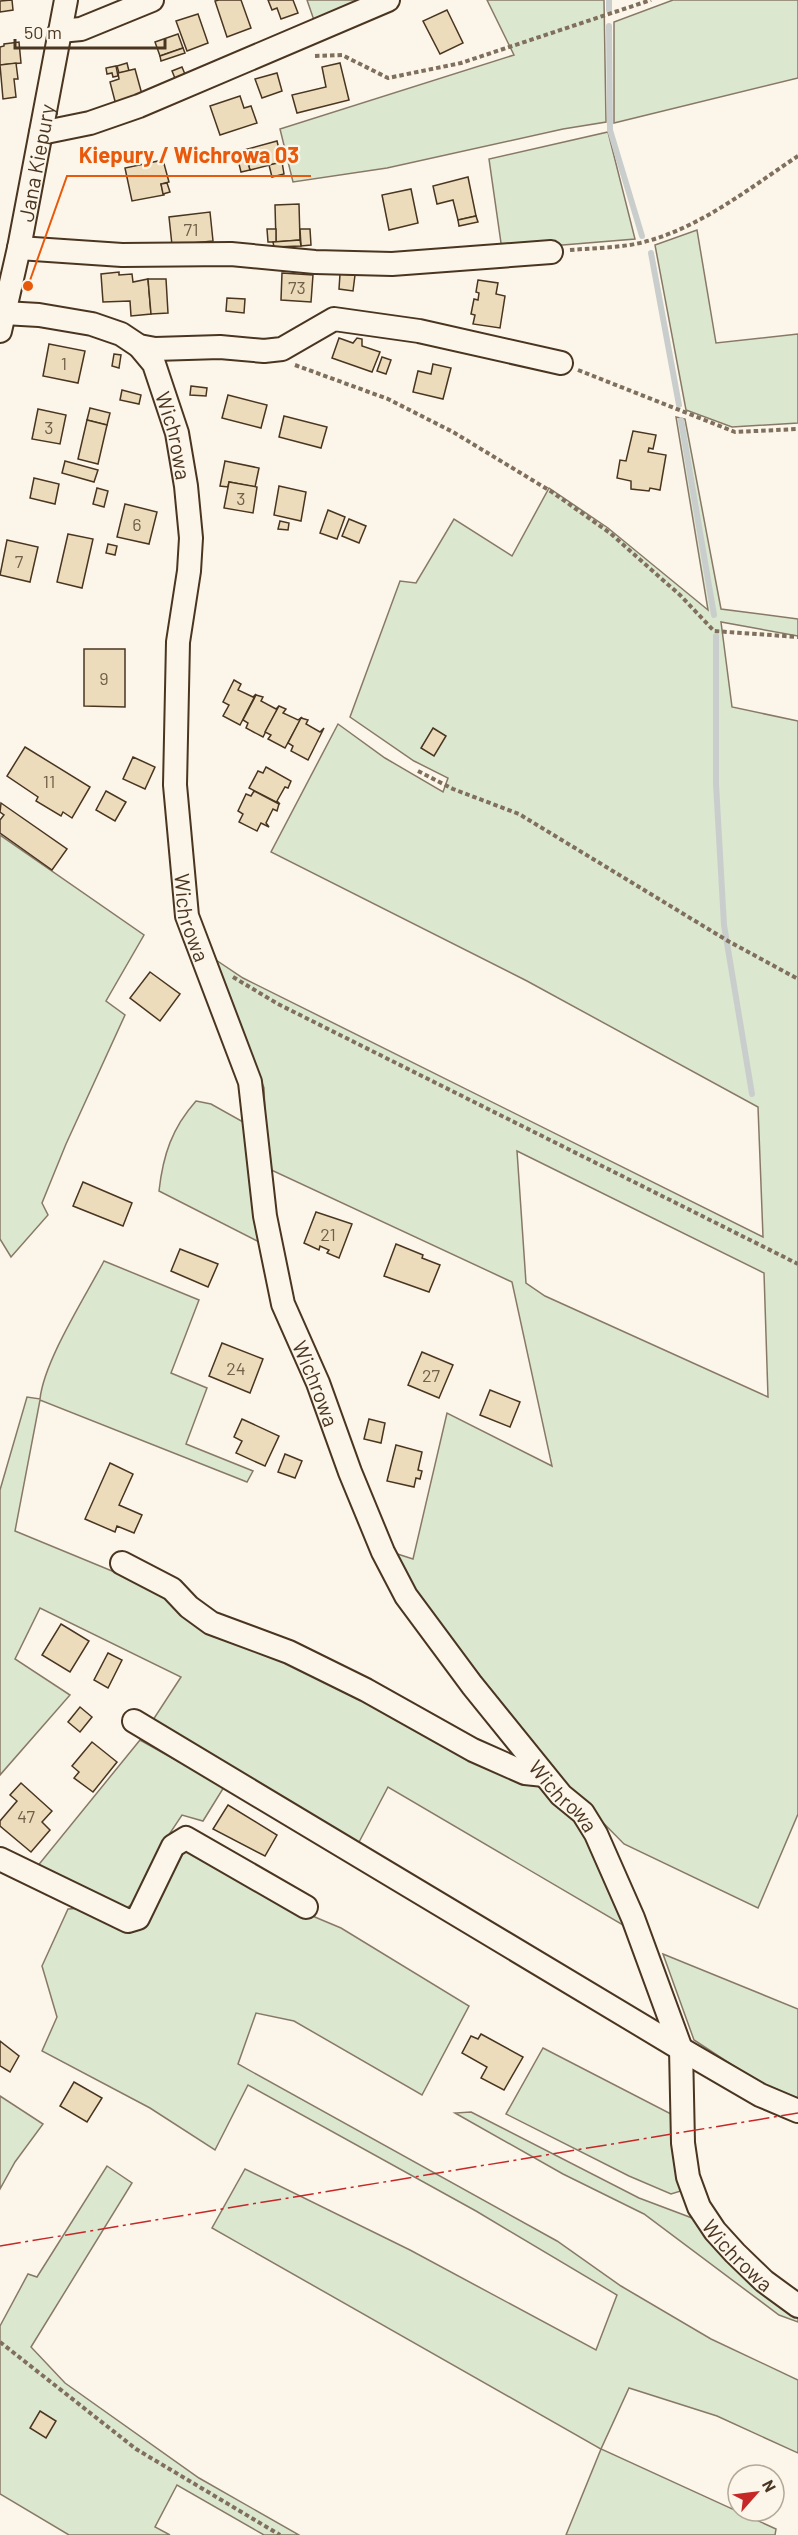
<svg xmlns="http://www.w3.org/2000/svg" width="798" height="2535" font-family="Barlow,sans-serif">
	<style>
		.green { fill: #dce7d0; stroke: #887966; stroke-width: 1.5; fill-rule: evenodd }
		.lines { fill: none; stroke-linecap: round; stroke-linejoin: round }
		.stream { stroke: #c9cecd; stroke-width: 6 }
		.building { fill: #ecdcbc; stroke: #4a3520; stroke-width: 1.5 }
		.minor-casing { stroke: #4a3520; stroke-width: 26 }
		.path { stroke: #7f6f5c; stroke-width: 4; stroke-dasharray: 4.5 3; stroke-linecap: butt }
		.minor { stroke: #fbf6e9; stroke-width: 22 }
		.power { stroke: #c62828; stroke-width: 1.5; stroke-dasharray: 21 4.5 3 4.5; stroke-linecap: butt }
		.labels { text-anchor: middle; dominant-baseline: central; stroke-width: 4.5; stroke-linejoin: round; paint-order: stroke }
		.number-label { font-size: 18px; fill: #725f47 }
		.street-label { font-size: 21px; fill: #4a3520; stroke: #fbf6e9 }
		.leader { fill: none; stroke: #e8590c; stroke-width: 2 }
		.callout-dot { fill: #e8590c; stroke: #fbf6e9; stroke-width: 2 }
		.callout-label { font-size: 22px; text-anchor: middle; font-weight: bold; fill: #e8590c; stroke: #fbf6e9; stroke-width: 4.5; stroke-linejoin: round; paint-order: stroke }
	</style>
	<rect width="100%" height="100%" fill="#fbf6e9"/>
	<g class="green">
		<polygon points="307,0 376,0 316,26"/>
		<polygon points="487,0 604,0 606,122 563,129 387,168 293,182 280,129 514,55"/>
		<polygon points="673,0 798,0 798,78 614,123 614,22"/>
		<polygon points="608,132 635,239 502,250 489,159"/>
		<polygon points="697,230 716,343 798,334 798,423 732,427 686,410 655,245"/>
		<path d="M676 417 685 419 721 609 798 619V636L721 622 732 707 798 721V1814L758 1908 624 1844 570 1789 454 1643 388 1551 413 1559 447 1413 552 1466 512 1282 267 1168 264 1088 228 993 207 954 243 978 763 1237 758 1107 527 981 271 852 338 724 385 758 443 792 448 778 414 761 350 717 400 581 416 583 454 519 512 556 549 488 608 528 708 610ZM517 1151 764 1273 768 1397 545 1296 526 1283Z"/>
		<polygon points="0,835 144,935 106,1001 125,1015 66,1144 42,1203 48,1215 11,1257 0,1239"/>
		<path d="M196 1101 211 1104 245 1123 265 1245 159 1191C163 1155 172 1128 196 1101Z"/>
		<path d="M104 1261 199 1300 171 1373 207 1388 186 1444 253 1471 247 1482 40 1400 15 1531 129 1578 542 1785 577 1821 595 1851 628 1928 388 1787 358 1844 151 1723 181 1677 40 1608 15 1659 70 1695 0 1775V1490L27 1397 40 1399C44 1361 85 1297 104 1261Z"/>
		<polygon points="140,1740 224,1787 203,1821 182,1815 160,1848 137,1900 120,1913 36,1868"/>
		<polygon points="185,1850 310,1915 341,1928 469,2006 422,2095 294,2021 256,2013 238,2064 557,2241 621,2286 711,2339 798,2380 798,2453 717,2416 629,2388 601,2449 776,2529 775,2535 566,2535 601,2449 212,2228 245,2169 410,2250 596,2350 617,2295 476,2211 248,2085 215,2150 150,2108 42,2051 57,2017 42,1966 68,1909 84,1908 126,1932 143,1927"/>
		<polygon points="663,1954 798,2009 798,2098 758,2082 694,2040"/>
		<polygon points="543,2048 673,2115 684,2190 671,2194 629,2176 506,2114"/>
		<polygon points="0,2096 43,2124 15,2162 0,2189"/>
		<polygon points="471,2112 639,2198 692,2218 733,2264 798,2316 798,2322 779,2315 644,2214 563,2174 455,2113"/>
		<polygon points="107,2166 132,2183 31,2347 65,2383 199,2478 299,2535 264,2535 177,2485 155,2527 170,2535 69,2535 0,2494 0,2326 28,2274 37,2277"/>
	</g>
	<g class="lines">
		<g class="stream">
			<polyline points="609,10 609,0"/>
			<polyline points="609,26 610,130 642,236"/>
			<polyline points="651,253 679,405"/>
			<polyline points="681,420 714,615"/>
			<polyline points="716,636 716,784 724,925 752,1094"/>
		</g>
	</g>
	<g class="building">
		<polygon points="12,0 13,10 0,12 0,1"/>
		<polygon points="219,0 241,0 251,28 227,37 215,1"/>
		<polygon points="268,0 293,0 298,13 281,19 277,8 272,10"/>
		<polygon points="447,10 463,43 440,54 423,21"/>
		<polygon points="198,14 208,43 187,51 176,21"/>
		<polygon points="178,34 183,48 160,56 155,42"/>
		<polygon points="19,42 21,63 0,65 0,47 4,46 4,44"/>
		<polygon points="183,48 185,53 161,61 160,56"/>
		<polygon points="16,63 18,79 14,79 16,97 3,99 0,65"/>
		<polygon points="127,63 129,71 119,73 117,66"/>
		<polygon points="340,63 349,100 297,113 292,95 326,87 322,67"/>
		<polygon points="116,66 118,76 113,77 112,73 107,74 106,68"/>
		<polygon points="182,67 187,79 177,83 172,71"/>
		<polygon points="135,69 143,98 116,105 110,82 119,79 118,73"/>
		<polygon points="277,73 282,91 262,98 255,79"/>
		<polygon points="240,96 244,108 251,106 257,123 220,135 210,106"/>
		<polygon points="277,141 282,162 250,170 244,150"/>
		<polygon points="244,150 250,170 241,172 236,152"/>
		<polygon points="163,160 169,182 161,184 164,195 132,201 125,168"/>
		<polygon points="282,162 284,174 272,177 269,165"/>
		<polygon points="468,177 476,216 458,220 453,200 437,204 433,186"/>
		<polygon points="167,183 170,192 163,194 161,184"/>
		<polygon points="411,189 418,223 389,230 382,195"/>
		<polygon points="299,204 300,240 276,242 275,205"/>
		<polygon points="210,212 213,241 172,245 169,217"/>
		<polygon points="476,216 478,222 459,226 458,220"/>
		<polygon points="267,229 276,229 276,242 268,242"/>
		<polygon points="300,229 310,229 311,245 301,246"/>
		<polygon points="300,240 301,246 274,247 273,242"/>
		<polygon points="119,272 119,275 132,274 133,282 148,279 151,314 131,316 130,301 103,302 101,274"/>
		<polygon points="282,273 313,275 311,302 281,300"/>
		<polygon points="340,274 355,275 353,291 339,289"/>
		<polygon points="148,279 166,279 168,313 151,314"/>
		<polygon points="478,280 498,283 496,294 505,296 500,328 473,324 475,315 471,314 474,299 478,300 479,293 476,292"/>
		<polygon points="227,298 245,299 244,313 226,311"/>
		<polygon points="339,338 353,343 357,338 362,339 362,346 380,352 372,372 332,358"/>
		<polygon points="49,344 85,351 78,383 43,376"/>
		<polygon points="114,354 121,355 119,368 112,366"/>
		<polygon points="382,357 391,360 386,374 377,371"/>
		<polygon points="433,364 451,368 443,399 413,392 418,371 431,374"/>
		<polygon points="191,386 207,388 206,396 190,395"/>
		<polygon points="122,390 141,395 139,404 120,400"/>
		<polygon points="228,395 267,405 261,428 222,418"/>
		<polygon points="90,408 110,413 107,425 87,420"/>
		<polygon points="38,409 66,415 60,444 32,439"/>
		<polygon points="284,416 327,427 321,448 279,437"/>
		<polygon points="87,420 107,425 98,464 78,459"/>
		<polygon points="633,431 656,435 653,449 649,448 648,452 666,455 660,490 650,488 649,491 631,489 631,481 617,478 620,460 626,461"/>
		<polygon points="65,461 98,470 94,482 62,473"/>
		<polygon points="225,461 259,468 255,487 229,482 228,487 220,486"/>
		<polygon points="34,478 59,484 55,504 30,498"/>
		<polygon points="229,482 257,487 253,513 224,508"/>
		<polygon points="279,486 306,492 301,521 274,515"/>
		<polygon points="97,488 108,491 104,507 93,504"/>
		<polygon points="125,504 157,512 149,544 117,537"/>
		<polygon points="328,510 345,517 337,539 320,533"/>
		<polygon points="349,519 366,526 359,543 342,536"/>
		<polygon points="280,521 289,523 288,530 278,529"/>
		<polygon points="68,534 93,539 82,588 57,582"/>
		<polygon points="7,540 38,547 30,582 0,575"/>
		<polygon points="108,544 117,546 115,555 106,553"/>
		<polygon points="84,649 125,649 125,707 84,706"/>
		<polygon points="234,680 241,684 238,690 253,697 256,694 240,725 223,716 229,705 223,702"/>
		<polygon points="256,695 263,697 261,701 276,709 279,706 263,737 246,728 248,723 243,720"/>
		<polygon points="279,706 286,709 283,713 298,720 302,717 285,748 268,739 271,735 265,732"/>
		<polygon points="301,718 308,720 306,724 320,732 324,728 308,760 291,751 293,746 288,743"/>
		<polygon points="433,728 446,736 434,756 421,748"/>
		<polygon points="25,747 90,787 72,818 63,812 61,816 36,801 38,797 7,776"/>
		<polygon points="133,757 155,767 145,789 123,779"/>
		<polygon points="266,767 291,781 288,788 285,787 277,801 280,804 249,788 258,771 263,773"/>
		<polygon points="106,791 126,802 115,821 96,810"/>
		<polygon points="254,791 279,804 277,811 273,809 266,823 269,827 261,823 257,831 239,822 243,814 238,811 246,794 251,796"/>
		<polygon points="1,803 67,849 52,870 0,833 0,820 4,815 0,812"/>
		<polygon points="150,972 180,994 160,1021 130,998"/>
		<polygon points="83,1182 132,1203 123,1226 73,1206"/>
		<polygon points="316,1212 352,1224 339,1258 327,1253 329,1250 320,1246 319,1250 304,1243"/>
		<polygon points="396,1244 423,1255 422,1258 440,1265 429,1292 384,1276"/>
		<polygon points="180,1249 218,1264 208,1287 171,1271"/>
		<polygon points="222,1343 263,1359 250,1393 209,1376"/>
		<polygon points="422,1352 453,1365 439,1398 408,1385"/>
		<polygon points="490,1390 520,1402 510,1427 480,1415"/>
		<polygon points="242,1419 279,1436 265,1466 236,1453 242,1441 234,1437"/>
		<polygon points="369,1419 385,1423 381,1443 364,1439"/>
		<polygon points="396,1445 422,1452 418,1470 422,1471 420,1479 416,1478 414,1487 387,1481"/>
		<polygon points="285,1454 302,1461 295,1478 278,1472"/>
		<polygon points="110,1463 133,1474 119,1505 142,1515 134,1533 117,1526 115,1532 85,1519"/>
		<polygon points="61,1624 89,1641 70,1672 42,1655"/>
		<polygon points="108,1653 122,1660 108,1688 94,1680"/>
		<polygon points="80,1707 92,1717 80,1732 68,1722"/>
		<polygon points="92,1742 117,1762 93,1792 74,1778 79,1772 72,1766"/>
		<polygon points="21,1783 52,1811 42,1822 50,1830 31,1852 0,1826 0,1821 17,1801 10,1795"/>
		<polygon points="228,1805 277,1835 265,1856 213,1829"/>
		<polygon points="481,2034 523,2057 504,2090 481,2078 487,2067 462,2053 471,2036 478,2039"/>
		<polygon points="0,2041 19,2056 10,2072 0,2066"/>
		<polygon points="74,2082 102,2098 87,2122 60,2106"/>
		<polygon points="40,2411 56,2421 46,2438 30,2428"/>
	</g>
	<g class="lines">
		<g class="minor-casing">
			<g id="minor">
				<polyline points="60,31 81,29 152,0"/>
				<polyline points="41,133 90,123 139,106 388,0"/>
				<polyline points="19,248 122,255 231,254 315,262 392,264 551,252"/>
				<polyline points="4,313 39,315 92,324 121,334 139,346 155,349 220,347 264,351 282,349 334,319 419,331 561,363"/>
				<path id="s1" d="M0 331 19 248 66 0"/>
				<path id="s2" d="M139 346 154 364 177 433 186 486 191 538 189 571 178 642 175 785 187 916 250 1082 265 1216 283 1304 318 1383 350 1472 383 1552 406 1596 472 1685 561 1795 583 1813 596 1834 633 1918 681 2049 683 2143 688 2177 699 2207 715 2231 735 2253 764 2281 798 2306"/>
				<polyline points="122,1563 172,1589 189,1607 211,1623 289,1652 366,1690 473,1750 525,1773 544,1775"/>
				<polyline points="134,1721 681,2049 760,2095 798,2111"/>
				<polyline points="0,1859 128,1921 138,1918 173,1846 186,1838 306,1907"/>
			</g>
		</g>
		<g class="path">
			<polyline points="315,56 342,55 388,78 461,63 651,0"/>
			<path d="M570 250C593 248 617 248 640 243 699 229 748 189 798 156"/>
			<polyline points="295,365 388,399 453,432 552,492 610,533 681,596 714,631 798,637"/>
			<polyline points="578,370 735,432 798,429"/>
			<polyline points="418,771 453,789 519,814 728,941 798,979"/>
			<polyline points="233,977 278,1004 798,1264"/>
			<polyline points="0,2342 136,2449 280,2535"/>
		</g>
		<use href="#minor" class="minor"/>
		<polyline class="power" points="0,2246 798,2113"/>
	</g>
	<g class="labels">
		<g class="number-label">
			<text x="191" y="229">71</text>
			<text x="297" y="287">73</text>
			<text x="64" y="363">1</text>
			<text x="49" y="427">3</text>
			<text x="241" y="498">3</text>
			<text x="137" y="524">6</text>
			<text x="19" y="561">7</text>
			<text x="104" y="678">9</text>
			<text x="49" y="781">11</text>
			<text x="328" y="1234">21</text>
			<text x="236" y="1368">24</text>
			<text x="431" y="1375">27</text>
			<text x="26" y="1816">47</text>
		</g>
		<g class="street-label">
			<text stroke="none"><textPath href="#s1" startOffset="172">Jana Kiepury</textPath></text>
			<text stroke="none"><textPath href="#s2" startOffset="98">Wichrowa</textPath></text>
			<text stroke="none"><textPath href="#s2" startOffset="584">Wichrowa</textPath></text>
			<text stroke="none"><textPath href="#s2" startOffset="1070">Wichrowa</textPath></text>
			<text stroke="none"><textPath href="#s2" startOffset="1556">Wichrowa</textPath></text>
			<text stroke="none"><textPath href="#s2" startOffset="2060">Wichrowa</textPath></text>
		</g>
	</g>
	<path class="leader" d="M28 286L67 176H311"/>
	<circle class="callout-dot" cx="28" cy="286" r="6"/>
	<g class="callout-label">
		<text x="189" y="163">Kiepury / Wichrowa 03</text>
	</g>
	<g transform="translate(756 2493) rotate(62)"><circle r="28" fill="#fbf6e9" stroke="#b4a999" stroke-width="1.5"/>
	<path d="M0-4.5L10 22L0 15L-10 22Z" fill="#c62828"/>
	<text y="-9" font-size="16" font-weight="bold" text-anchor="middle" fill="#4a3520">N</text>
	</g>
	<path d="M15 39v9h150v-9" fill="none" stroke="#4a3520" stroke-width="3"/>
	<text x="24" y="39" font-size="18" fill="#4a3520" stroke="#fbf6e9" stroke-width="4.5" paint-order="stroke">50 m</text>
</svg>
